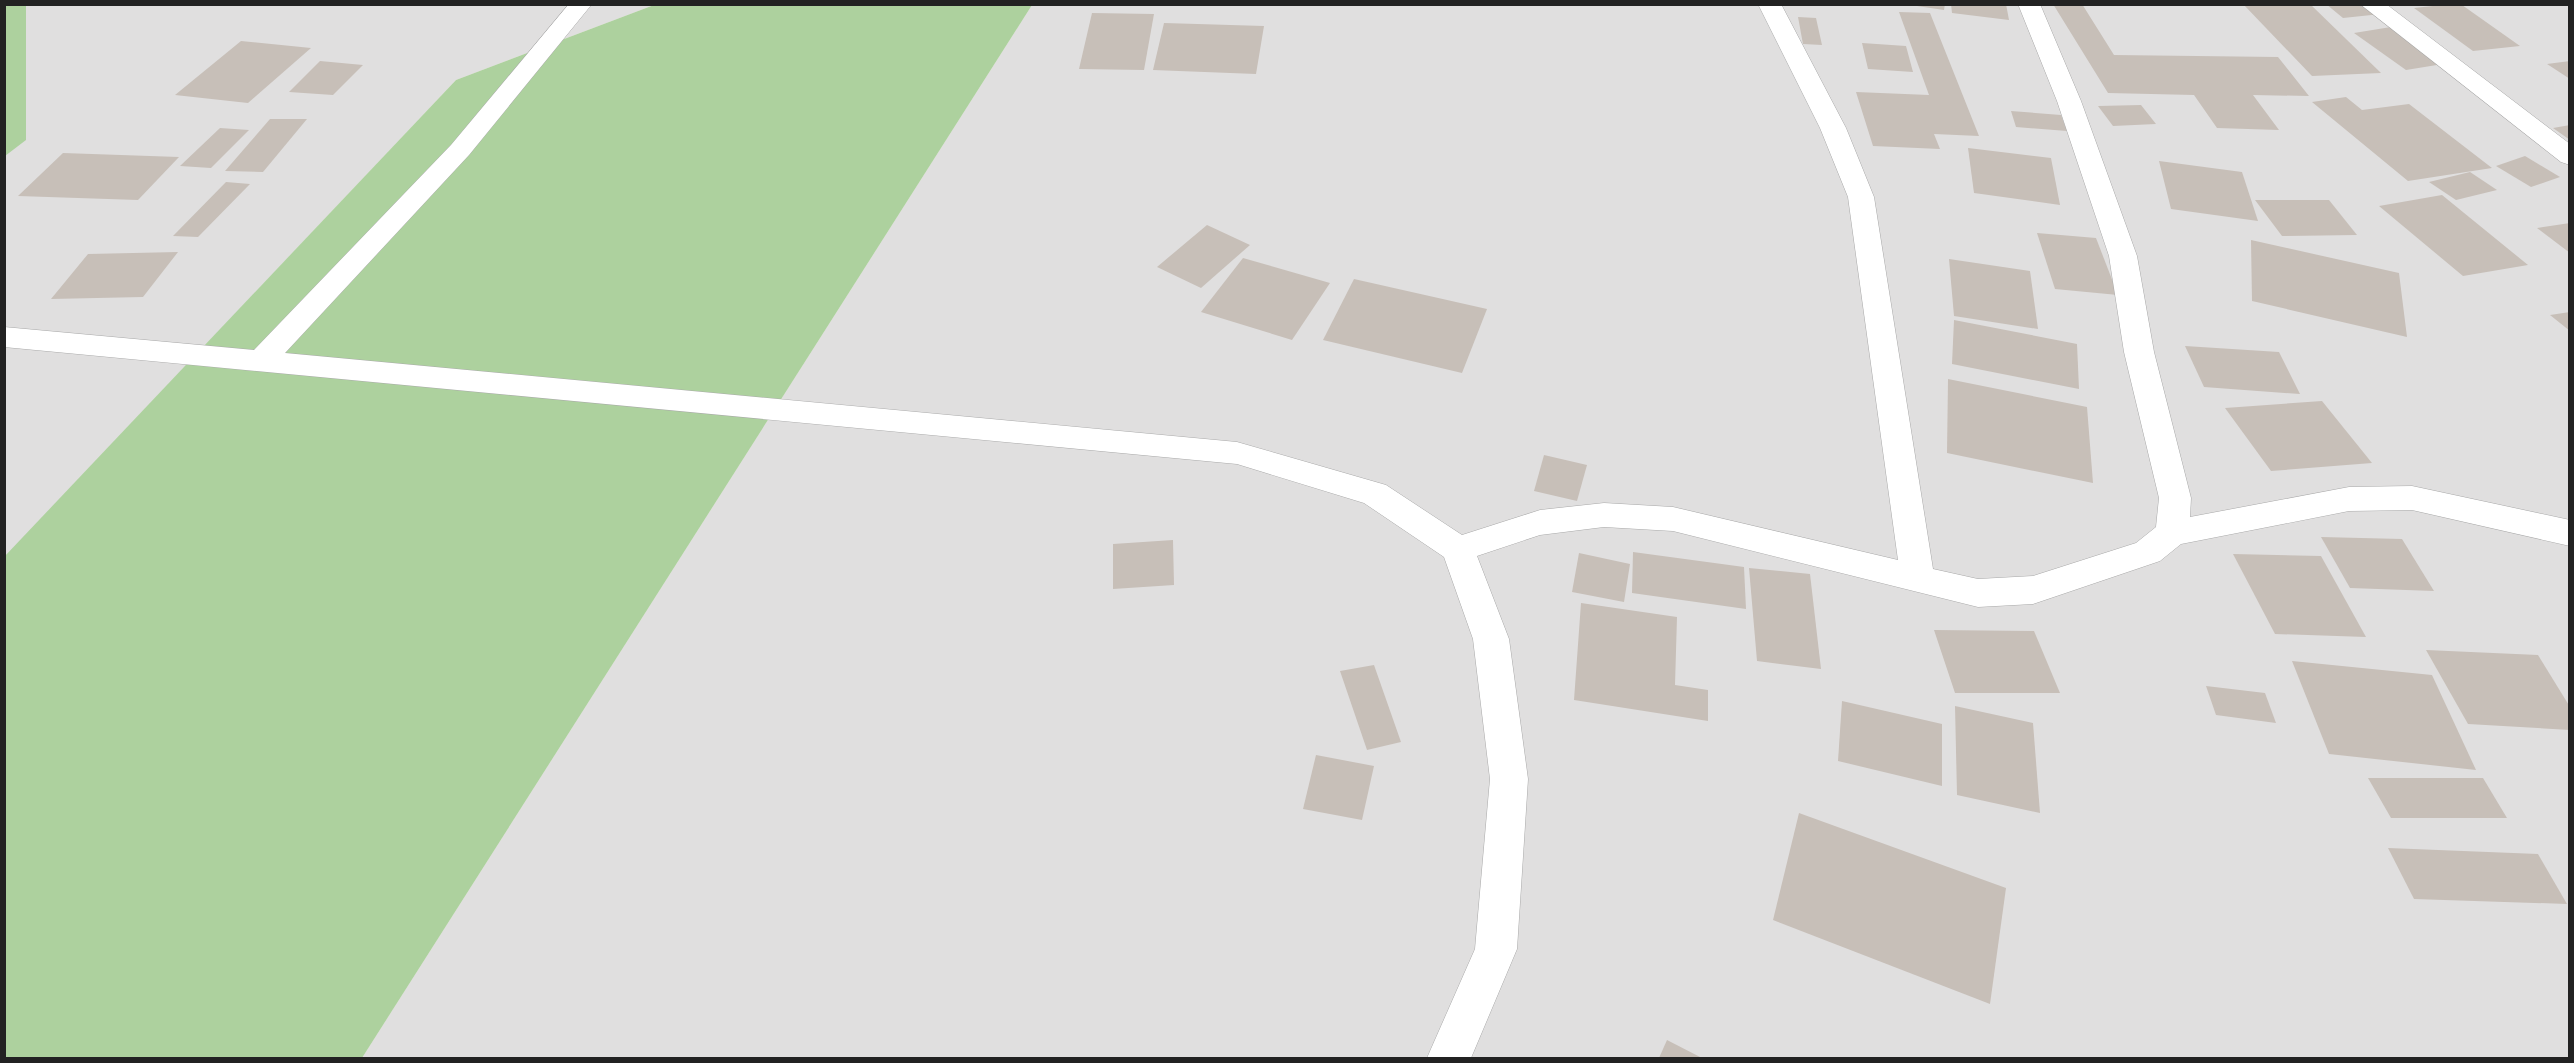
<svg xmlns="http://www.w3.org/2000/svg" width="2574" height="1063" font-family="Figtree,sans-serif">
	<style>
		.residential { fill: #e0dfdf }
		.forest { fill: #add19e }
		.building { fill: #c7bfb8 }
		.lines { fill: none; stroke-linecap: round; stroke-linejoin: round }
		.minor-casing { stroke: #a9a9a9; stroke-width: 1 }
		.minor { fill: #fff; fill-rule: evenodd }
	</style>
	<rect width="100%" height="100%" fill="#f2efe9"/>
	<g class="residential">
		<polygon points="26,5 654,5 456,80 5,557 4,156 26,139"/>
		<polygon points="1032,5 2569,5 2569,1058 362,1058"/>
	</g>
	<g class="forest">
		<polygon points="5,4 26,5 26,140 5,156"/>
		<polygon points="654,5 1032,5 362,1058 5,1058 4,557 456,80"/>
	</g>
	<g class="building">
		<polygon points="1918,4 1945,4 1944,10 1917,6"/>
		<polygon points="1951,4 2006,4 2009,20 1952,13"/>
		<polygon points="2053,4 2082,4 2114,55 2278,57 2309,96 2253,95 2279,130 2217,128 2194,95 2108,93"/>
		<polygon points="2243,4 2310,4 2381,73 2312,76"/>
		<polygon points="2326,4 2369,4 2381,14 2343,18"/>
		<polygon points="2442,5 2462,5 2520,46 2473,51 2414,8"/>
		<polygon points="1899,12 1930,13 1979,136 1934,134 1940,149 1873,146 1856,92 1929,95"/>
		<polygon points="1092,13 1154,14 1144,70 1079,69"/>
		<polygon points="1798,17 1816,18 1822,45 1803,44"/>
		<polygon points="1164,23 1264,26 1256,74 1153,70"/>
		<polygon points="2391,27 2443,64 2406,70 2354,33"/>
		<polygon points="241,41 311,48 248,103 175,95"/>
		<polygon points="1862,43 1906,46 1913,72 1868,69"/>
		<polygon points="320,61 363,65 333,95 289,92"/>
		<polygon points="2570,61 2570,79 2547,64"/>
		<polygon points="2346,97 2362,110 2409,104 2492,168 2408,181 2312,102"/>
		<polygon points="2141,105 2156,124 2113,126 2098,106"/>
		<polygon points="2011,111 2061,115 2067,131 2016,127"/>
		<polygon points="270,119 307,119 263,172 225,171"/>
		<polygon points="2570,125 2570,140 2553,128"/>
		<polygon points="220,128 249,130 211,168 180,166"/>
		<polygon points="1968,148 2051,158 2060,205 1974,193"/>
		<polygon points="63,153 179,157 138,200 18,196"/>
		<polygon points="2525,156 2560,177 2531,187 2496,166"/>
		<polygon points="2159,161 2242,172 2258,221 2171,209"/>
		<polygon points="2470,172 2497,190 2456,200 2429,182"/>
		<polygon points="226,182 250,184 198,237 173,236"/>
		<polygon points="2442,195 2528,265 2463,276 2379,206"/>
		<polygon points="2255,200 2329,200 2357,235 2282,236"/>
		<polygon points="2570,223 2570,253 2537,228"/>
		<polygon points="1207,225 1250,245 1201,288 1157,267"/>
		<polygon points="2037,233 2096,238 2118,295 2055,289"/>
		<polygon points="2251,240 2399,273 2407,337 2252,301"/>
		<polygon points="178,252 143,297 51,299 88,254"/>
		<polygon points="1243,258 1330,283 1292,340 1201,312"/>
		<polygon points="1949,259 2030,271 2038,329 1954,316"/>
		<polygon points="1354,279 1487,309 1462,373 1323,340"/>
		<polygon points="2570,312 2570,331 2550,315"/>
		<polygon points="1954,320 2077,344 2079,389 1952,364"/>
		<polygon points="2185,346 2279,352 2300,394 2204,387"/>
		<polygon points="1948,379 2087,407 2093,483 1947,453"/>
		<polygon points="2322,401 2372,463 2271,471 2225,408"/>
		<polygon points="1544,455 1587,465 1577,501 1534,491"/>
		<polygon points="2321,537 2402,539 2434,591 2350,588"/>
		<polygon points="1173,540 1174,585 1113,589 1113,544"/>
		<polygon points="1633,552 1744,567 1746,609 1632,593"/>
		<polygon points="1579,553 1630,564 1624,602 1572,592"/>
		<polygon points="2233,554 2321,556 2366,637 2275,634"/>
		<polygon points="1749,568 1810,574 1821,669 1757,661"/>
		<polygon points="1581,603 1677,617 1675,685 1708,690 1708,721 1574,700"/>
		<polygon points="1934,630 2034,631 2060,693 1955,693"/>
		<polygon points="2426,650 2538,655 2570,707 2570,730 2468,724"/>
		<polygon points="2292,661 2432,675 2476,770 2329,754"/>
		<polygon points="1374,665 1401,742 1367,750 1340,671"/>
		<polygon points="2206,686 2265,693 2276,723 2216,715"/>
		<polygon points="1842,701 1942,724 1942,786 1838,761"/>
		<polygon points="1955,706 2033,723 2040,813 1957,795"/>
		<polygon points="1316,755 1374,766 1362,820 1303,809"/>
		<polygon points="2368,778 2483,778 2507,818 2391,818"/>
		<polygon points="1799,813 2006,888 1990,1004 1773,920"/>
		<polygon points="2388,848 2538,854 2567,904 2414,899"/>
		<polygon points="1667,1040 1702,1058 1659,1058"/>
	</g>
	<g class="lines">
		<g class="minor-casing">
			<g id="minor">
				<polygon points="569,4 592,4 469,155 285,353 1237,442 1386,485 1462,535 1540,510 1604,503 1673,507 1898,560 1848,197 1820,128 1758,4 1781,4 1846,128 1874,197 1933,569 1978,579 2033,576 2136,543 2156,527 2159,498 2124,352 2109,256 2057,101 2018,4 2040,4 2081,101 2137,256 2154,352 2191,498 2190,517 2349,487 2412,486 2570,520 2570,546 2412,510 2349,511 2181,544 2160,561 2033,604 1978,607 1673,531 1604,527 1540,535 1477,556 1509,639 1528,779 1517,949 1471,1058 1427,1058 1475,949 1490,779 1473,639 1444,557 1364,503 1237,464 4,347 4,327 254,350 451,145"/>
				<polygon points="2360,4 2386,4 2570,144 2570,165 2561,162"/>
			</g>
		</g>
		<use href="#minor" class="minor"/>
	</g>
	<rect width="2574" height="1063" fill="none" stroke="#222222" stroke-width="12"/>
</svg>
